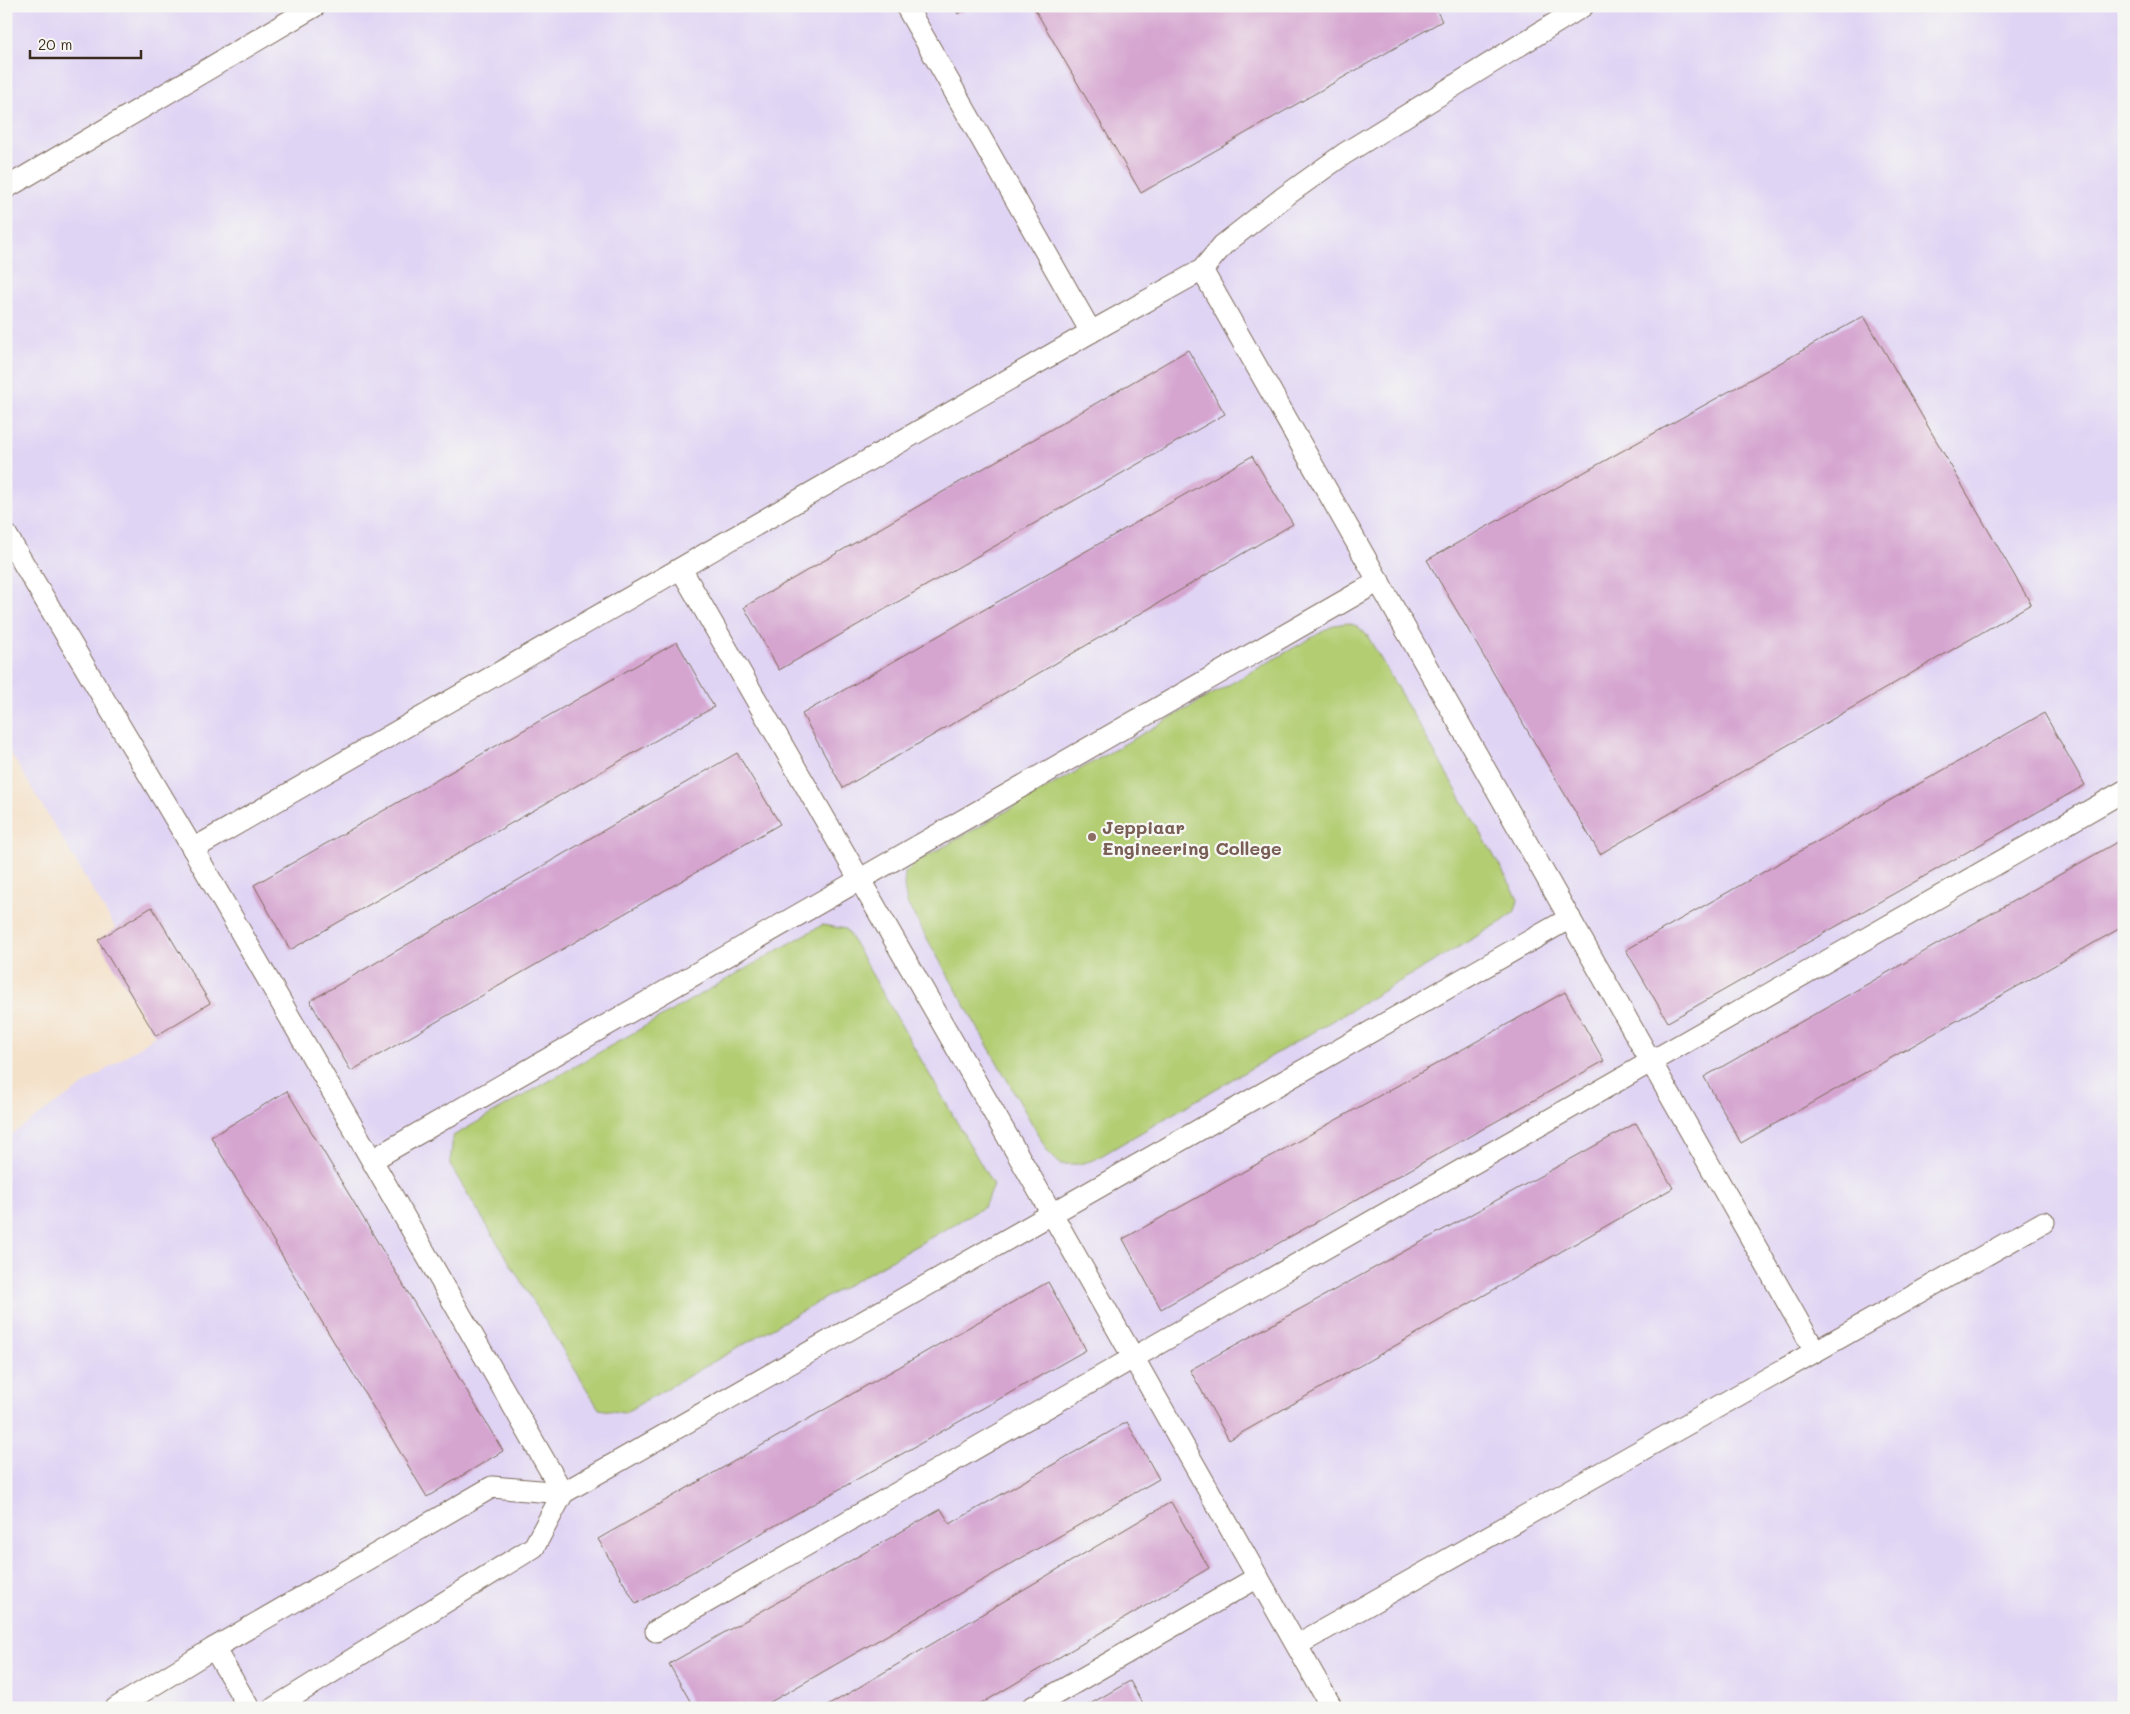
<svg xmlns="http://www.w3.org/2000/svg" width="2130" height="1714" font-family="Mali,sans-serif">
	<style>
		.built { fill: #e0d4f4 }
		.green { fill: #b3cd73; stroke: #777c48 }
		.building { fill: #d5a5d0 }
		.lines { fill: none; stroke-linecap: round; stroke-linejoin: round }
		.lane-casing { stroke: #7c6a5a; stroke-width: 23 }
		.lane { stroke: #fff; stroke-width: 21 }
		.education-dot { fill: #8d6e63; stroke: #f6f6f2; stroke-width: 2 }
		.labels { text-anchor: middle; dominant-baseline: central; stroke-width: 4.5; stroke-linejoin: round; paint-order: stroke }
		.education-label { font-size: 18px; font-weight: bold; fill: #785e54; stroke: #f6f6f2; text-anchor: start }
	</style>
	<rect width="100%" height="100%" fill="#f6f6f2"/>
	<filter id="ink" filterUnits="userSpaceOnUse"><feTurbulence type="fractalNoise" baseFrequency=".02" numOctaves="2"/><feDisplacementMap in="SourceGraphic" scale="10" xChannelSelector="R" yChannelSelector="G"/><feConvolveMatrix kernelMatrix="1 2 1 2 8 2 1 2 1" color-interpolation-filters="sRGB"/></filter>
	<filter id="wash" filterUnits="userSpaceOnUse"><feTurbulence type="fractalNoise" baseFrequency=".0096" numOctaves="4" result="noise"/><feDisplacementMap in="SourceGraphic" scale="20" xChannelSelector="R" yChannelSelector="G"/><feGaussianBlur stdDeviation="1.12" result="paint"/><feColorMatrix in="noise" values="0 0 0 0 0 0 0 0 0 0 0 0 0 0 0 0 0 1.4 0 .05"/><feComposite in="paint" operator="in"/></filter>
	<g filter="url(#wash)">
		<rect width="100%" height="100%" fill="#f4e1c9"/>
		<polygon class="built" points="6,6 2124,6 2124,1708 6,1708 6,1138 155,1036 98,940 116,929 6,745"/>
		<g class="green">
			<polygon points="1348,623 1357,626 1367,635 1513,889 1518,900 1515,911 1503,921 1094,1160 1079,1164 1060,1164 1048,1152 907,903 904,886 905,873 915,863 1334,625"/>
			<polygon points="822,925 846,929 993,1185 984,1207 624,1413 599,1409 450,1165 453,1136"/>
		</g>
		<g id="blocks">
			<g class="building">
				<polygon points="954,6 972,6 958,14"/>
				<polygon points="1033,6 1434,6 1442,21 1141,193"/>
				<polygon points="1864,316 2031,604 1600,854 1427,560"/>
				<polygon points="1188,350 1225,414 779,670 744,607"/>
				<polygon points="1252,456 1293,524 843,788 802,714"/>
				<polygon points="677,642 714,707 290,950 254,885"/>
				<polygon points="2044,713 2085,785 1668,1022 1626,950"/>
				<polygon points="737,753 780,824 351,1071 310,1001"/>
				<polygon points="2124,838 2124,926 1741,1143 1704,1077"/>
				<polygon points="152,907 210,1003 156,1036 98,940"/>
				<polygon points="1565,992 1604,1061 1161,1309 1123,1239"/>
				<polygon points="287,1091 503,1451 427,1497 211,1137"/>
				<polygon points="1636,1123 1673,1188 1229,1440 1190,1370"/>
				<polygon points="1048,1282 1086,1350 636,1604 598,1539"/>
				<polygon points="1127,1422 1159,1479 760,1708 694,1708 669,1664 941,1509 950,1524"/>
				<polygon points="1171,1502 1209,1568 974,1708 824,1708"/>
				<polygon points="1130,1681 1145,1708 1083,1708"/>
			</g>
		</g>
	</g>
	<g filter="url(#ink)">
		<use href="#blocks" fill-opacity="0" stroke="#7c6a5a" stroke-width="1"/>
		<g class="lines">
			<g class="lane-casing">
				<g id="lane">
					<polyline points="906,6 1091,332"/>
					<polyline points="6,188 315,6"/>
					<polyline points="1202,270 1815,1351"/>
					<polyline points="6,534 193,849 563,1493"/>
					<polyline points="681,569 1052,1214 1332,1708"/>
					<polyline points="193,849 1091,332 1202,270 1223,245 1284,197 1344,154 1583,6"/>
					<polyline points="372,1160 1379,581"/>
					<polyline points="656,1631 2124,791"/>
					<polyline points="1297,1645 2044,1222"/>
					<polyline points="214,1648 249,1708"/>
					<polyline points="116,1708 214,1648 492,1487 563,1493"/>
					<polyline points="274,1708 534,1547 563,1493 1570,918"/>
					<polyline points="1031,1708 1258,1577"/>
				</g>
			</g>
			<use href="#lane" class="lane"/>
		</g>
	</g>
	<circle class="education-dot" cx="1092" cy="837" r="5"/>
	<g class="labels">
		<g class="education-label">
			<text x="1102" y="827">Jeppiaar<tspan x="1102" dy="21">Engineering College</tspan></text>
		</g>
	</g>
	<rect width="2130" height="1714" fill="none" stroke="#f6f6f2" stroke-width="25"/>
	<path d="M30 50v8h111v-8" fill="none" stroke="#3b2a1e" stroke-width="2.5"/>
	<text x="38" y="50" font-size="15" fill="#3b2a1e" stroke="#f6f6f2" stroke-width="4" paint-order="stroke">20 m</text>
</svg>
